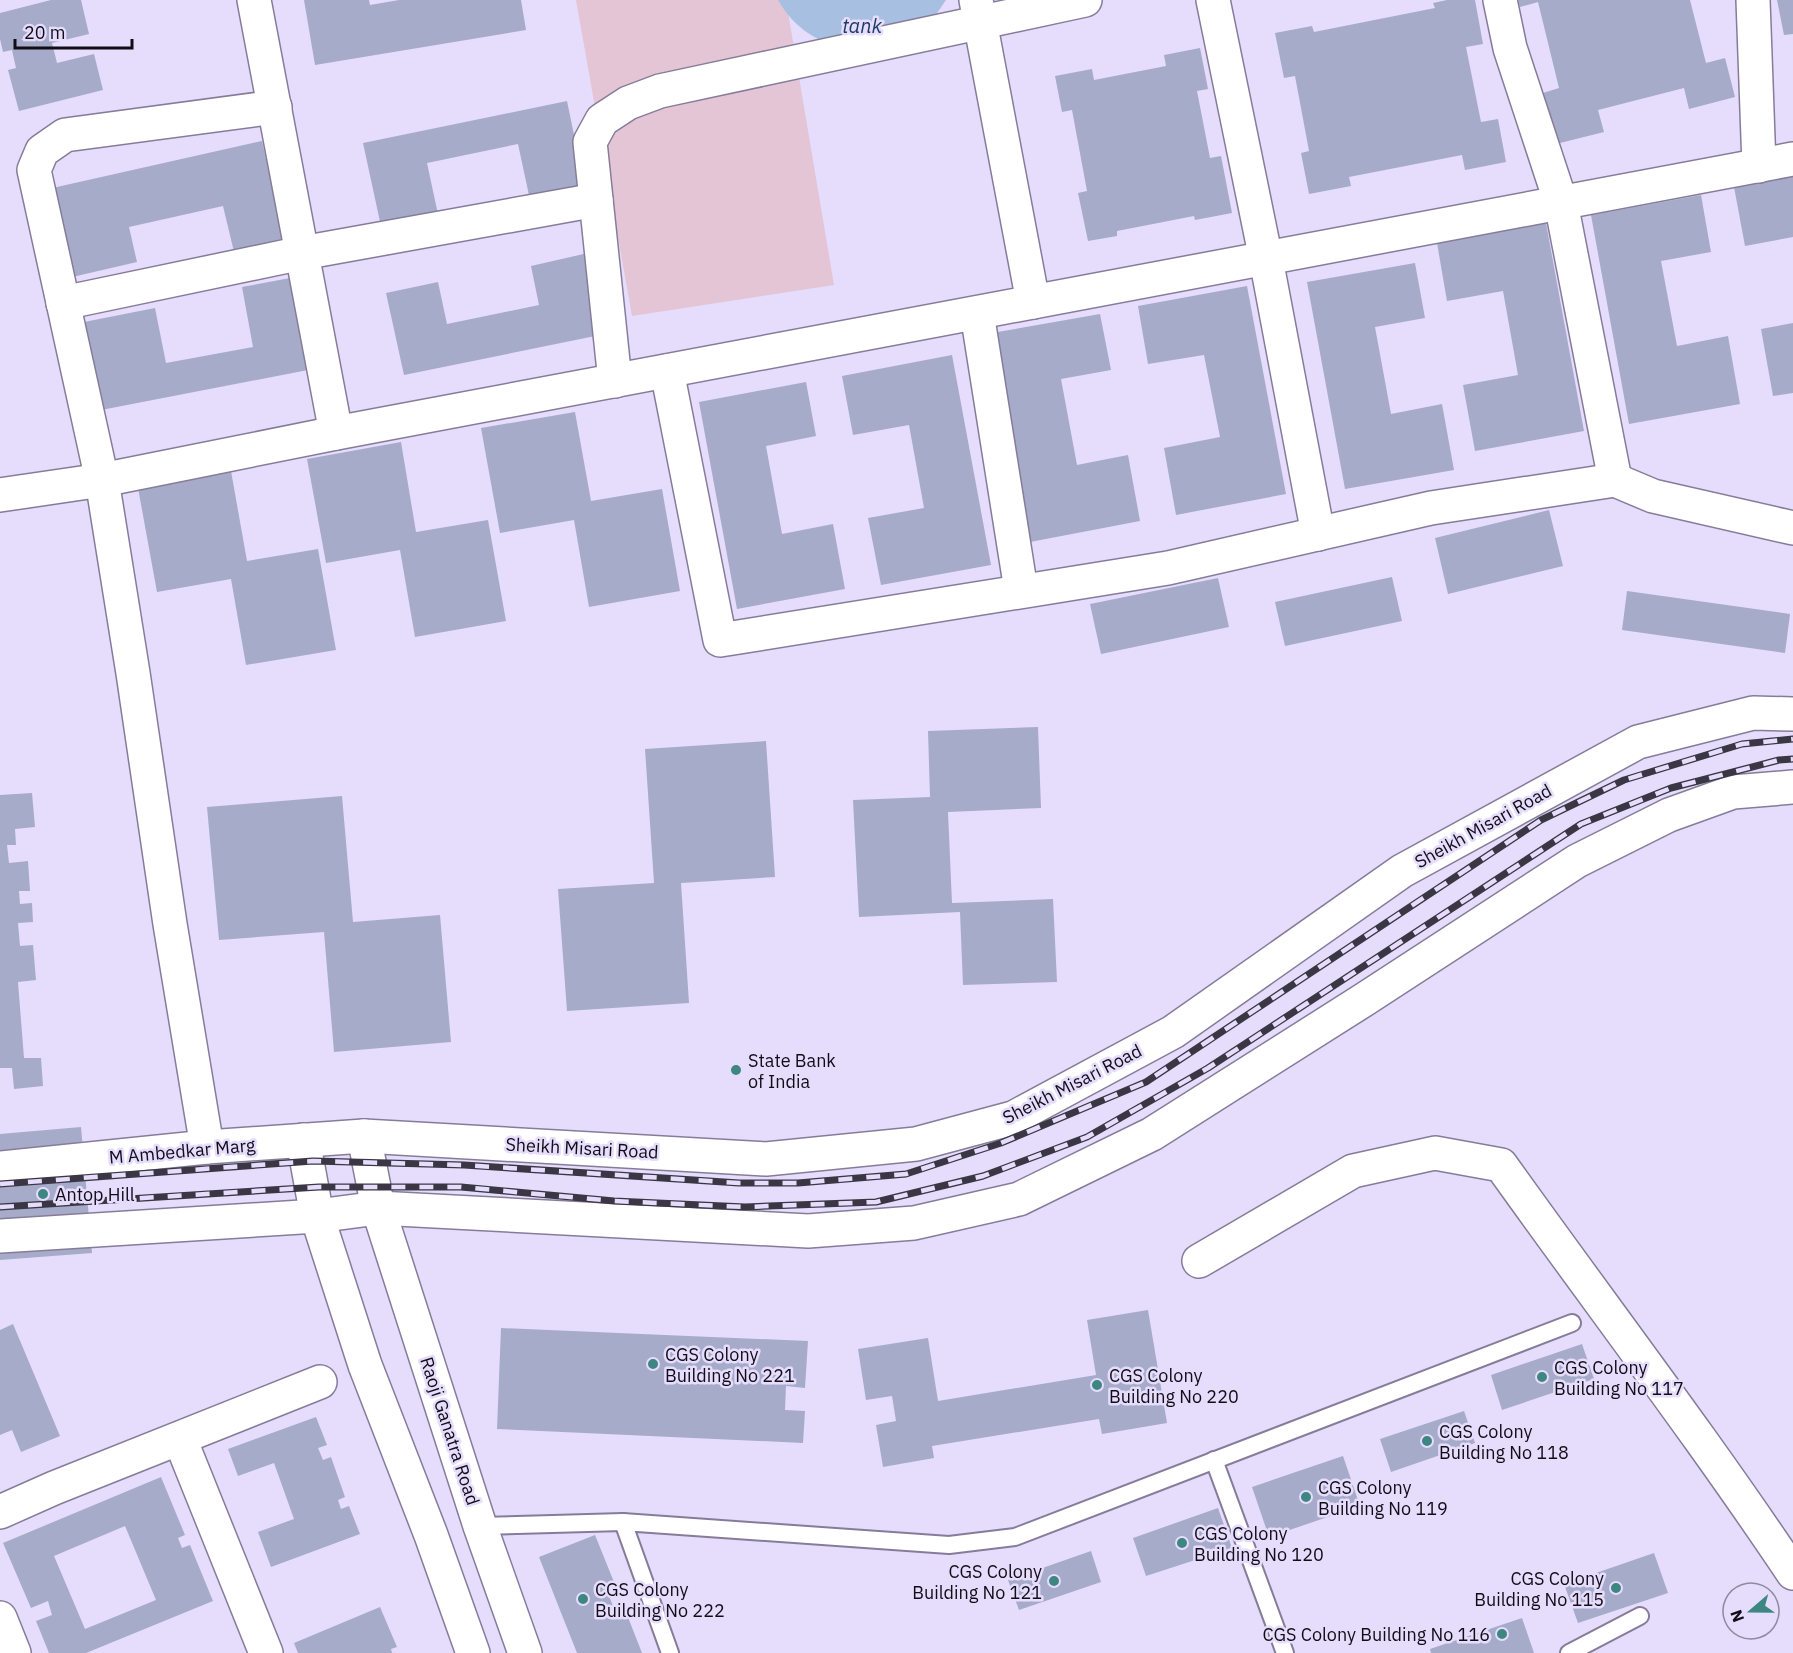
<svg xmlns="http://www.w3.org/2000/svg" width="1793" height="1653" font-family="'IBM Plex Sans',sans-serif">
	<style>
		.green { fill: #e3c5d5 }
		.water { fill: #a7c0e2 }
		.building { fill: #a6abca; fill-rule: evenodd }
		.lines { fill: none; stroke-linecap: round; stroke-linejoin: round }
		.service-casing { stroke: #867c9a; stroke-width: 20 }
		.minor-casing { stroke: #867c9a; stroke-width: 36 }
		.tertiary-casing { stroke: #867c9a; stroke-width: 36 }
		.secondary-casing { stroke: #867c9a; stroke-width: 36 }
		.service { stroke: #fff; stroke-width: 16 }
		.minor { stroke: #fff; stroke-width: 33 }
		.tertiary { stroke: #fff; stroke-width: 33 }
		.secondary { stroke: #fff; stroke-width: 33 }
		.rail-casing { stroke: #3a3644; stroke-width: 7 }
		.rail { stroke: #e6dcfc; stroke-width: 4.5; stroke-dasharray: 14; stroke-linecap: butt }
		.poi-dot { fill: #3e8681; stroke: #e6dcfc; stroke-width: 2 }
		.labels { text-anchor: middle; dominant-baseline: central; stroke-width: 5; stroke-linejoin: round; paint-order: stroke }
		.street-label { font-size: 18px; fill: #100d17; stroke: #e6dcfc }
		.poi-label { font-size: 18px; fill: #100d17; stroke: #e6dcfc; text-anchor: start }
		.water-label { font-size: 20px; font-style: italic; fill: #1b3d68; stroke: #e6dcfc }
	</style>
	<rect width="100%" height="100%" fill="#e6dcfc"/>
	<polygon class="green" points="576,0 786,0 834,285 632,316"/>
	<path class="water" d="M778 0H946L931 22 843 50C812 37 796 30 778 0Z"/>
	<g class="building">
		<polygon points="51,0 81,0 89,34 52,43 57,63 94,54 103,90 19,111 8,70 16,68 12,50 3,52 0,39 0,13"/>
		<polygon points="304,0 369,0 370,5 399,0 521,0 526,30 315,65"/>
		<polygon points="1447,0 1475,0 1483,44 1466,47 1481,122 1498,119 1506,162 1465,170 1462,155 1349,177 1351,186 1309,194 1301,153 1309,151 1295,76 1284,78 1275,33 1312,26 1314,32 1435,8 1433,3"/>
		<polygon points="1518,0 1690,0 1706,63 1725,58 1735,97 1689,109 1684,88 1598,110 1604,132 1556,144 1543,93 1559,88 1538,2 1520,7"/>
		<polygon points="1777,0 1793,0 1793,34 1784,35"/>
		<polygon points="1200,48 1208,89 1197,91 1210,158 1221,156 1232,213 1195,220 1194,216 1117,231 1117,236 1088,241 1078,193 1087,191 1072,110 1062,112 1055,76 1092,69 1094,80 1166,66 1164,55"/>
		<polygon points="567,101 585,188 530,200 518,144 427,163 439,219 382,231 363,143"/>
		<polygon points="262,141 284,241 234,252 223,206 129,227 137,262 68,278 48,189"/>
		<polygon points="1793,176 1793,237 1745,246 1734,187"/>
		<polygon points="1701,195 1711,252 1661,261 1677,346 1728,336 1740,404 1629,424 1591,215"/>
		<polygon points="1546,223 1584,431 1475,451 1463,385 1518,375 1503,291 1447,301 1437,243"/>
		<polygon points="588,253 605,334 404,375 386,293 438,282 447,324 539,305 531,266"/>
		<polygon points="1415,263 1425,318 1375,327 1391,414 1442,404 1454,470 1345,489 1307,282"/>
		<polygon points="290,278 308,370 96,411 79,323 155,308 166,363 253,347 242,287"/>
		<polygon points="1247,286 1286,494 1176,515 1164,448 1220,437 1204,355 1148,364 1138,306"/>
		<polygon points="1100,314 1111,370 1061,379 1077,465 1128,455 1140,521 1030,542 992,333"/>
		<polygon points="1793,323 1793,393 1773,396 1761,329"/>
		<polygon points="952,355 991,565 881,585 868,518 924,508 909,425 853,435 842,376"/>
		<polygon points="806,382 816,436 766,446 782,534 833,524 845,589 737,609 699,402"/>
		<polygon points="575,412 591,501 662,489 680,591 589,607 574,520 500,533 481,428"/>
		<polygon points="401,442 416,532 488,520 506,621 415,637 400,550 326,563 307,459"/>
		<polygon points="231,471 247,561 318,549 336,650 246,665 231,579 157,592 138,488"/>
		<polygon points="1549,510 1563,566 1448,594 1435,538"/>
		<polygon points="1392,577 1402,621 1285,646 1275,602"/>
		<polygon points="1218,578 1229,627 1101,654 1090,604"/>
		<polygon points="1627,591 1790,614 1785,653 1622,630"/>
		<polygon points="1038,727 1041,808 948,812 952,903 1053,899 1057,982 963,985 960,912 859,917 853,800 930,797 928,731"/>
		<polygon points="766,741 775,877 681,883 689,1003 567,1011 558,889 654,883 645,749"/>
		<polygon points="32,793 35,827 15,829 16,845 7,845 9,863 28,861 30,891 19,891 20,904 32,903 33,922 18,923 20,946 33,945 36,980 18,982 24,1058 41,1058 43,1086 14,1089 12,1068 0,1068 0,795"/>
		<polygon points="342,796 353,922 440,915 451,1042 334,1052 324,932 219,940 207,807"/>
		<polygon points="81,1127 92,1253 0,1260 0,1134"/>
		<polygon points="1148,1310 1167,1423 1102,1434 1099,1419 932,1446 934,1458 883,1467 876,1425 896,1421 892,1396 866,1400 858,1349 928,1338 938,1401 1096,1375 1087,1320"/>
		<polygon points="13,1324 60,1436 21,1452 12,1430 0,1435 0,1330"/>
		<polygon points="501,1328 808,1341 805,1388 786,1386 785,1410 805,1411 803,1443 497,1429"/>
		<polygon points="1582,1344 1594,1379 1502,1410 1491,1375"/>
		<polygon points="1464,1411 1475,1443 1391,1472 1380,1439"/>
		<polygon points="316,1417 327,1445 318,1448 323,1460 331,1457 345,1497 338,1500 341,1509 349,1506 360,1534 271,1567 258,1532 294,1519 274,1463 238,1476 228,1449"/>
		<polygon points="1343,1456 1360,1506 1269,1537 1252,1487"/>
		<path d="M161 1477 185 1535 178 1538 182 1548 190 1545 213 1601 86 1653H49L36 1621 52 1615 48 1601 31 1608 3 1543ZM125 1526 156 1600 85 1629 54 1556Z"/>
		<polygon points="1218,1508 1232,1548 1146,1576 1133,1538"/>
		<polygon points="595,1535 616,1587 607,1591 615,1611 624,1607 642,1653 577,1653 539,1557"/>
		<polygon points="1091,1551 1101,1582 1019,1610 1008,1580"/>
		<polygon points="1654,1553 1668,1593 1578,1623 1564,1584"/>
		<polygon points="380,1607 397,1647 391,1649 392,1653 298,1653 294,1643"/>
		<polygon points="1522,1618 1534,1653 1431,1653 1430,1649"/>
	</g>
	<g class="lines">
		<g class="service-casing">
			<g id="service">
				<polyline points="1214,1460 1285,1653"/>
				<polyline points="480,1526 623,1522"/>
				<polyline points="670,1653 623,1522 949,1545 1015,1537 1572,1323"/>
				<polyline points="1569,1653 1640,1616"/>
			</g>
		</g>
		<g class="minor-casing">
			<g id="minor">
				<polyline points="254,0 336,433"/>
				<polyline points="976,0 1033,302"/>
				<polyline points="1213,0 1266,259 1318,534"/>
				<polyline points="1500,0 1510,48 1561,203 1615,480"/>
				<polyline points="1753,0 1759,166"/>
				<polyline points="63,303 302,253 596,200"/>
				<polyline points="977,313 1021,590"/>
				<polyline points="667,371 720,640 1168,568 1431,508 1615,480 1653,496 1793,528"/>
				<polyline points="615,381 590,142 602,120 628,103 660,91 1085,0"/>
				<polyline points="0,495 102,480 336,433 1793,159"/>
				<polyline points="207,1147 170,924 133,673 102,480 34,170 42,151 65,135 275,107"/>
				<path d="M1199 1261 1353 1171 1435 1153 1501 1165C1598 1301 1700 1434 1793 1573"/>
				<polyline points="180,1439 266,1653"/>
				<polyline points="0,1512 54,1488 320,1382"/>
				<polyline points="0,1618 14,1653"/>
			</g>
		</g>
		<g class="tertiary-casing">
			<g id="tertiary">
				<polyline points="364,1136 378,1208 480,1526 525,1653"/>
				<polyline points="303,1140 317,1216 365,1365 431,1535 473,1653"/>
			</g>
		</g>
		<g class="secondary-casing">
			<g id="secondary">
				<polyline points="0,1168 207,1147 364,1136 766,1159 916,1144 1013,1118 1173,1032 1402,871 1638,742 1753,713 1793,714"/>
				<polyline points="0,1236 317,1216 378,1208 808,1231 914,1223 1019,1199 1152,1134 1362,1001 1577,861 1669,815 1733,792 1793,787"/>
			</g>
		</g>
		<use href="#service" class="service"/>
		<use href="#minor" class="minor"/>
		<use href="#tertiary" class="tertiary"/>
		<use href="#secondary" class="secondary"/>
		<g class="rail-casing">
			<g id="rail">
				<polyline points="0,1184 313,1161 464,1165 739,1183 798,1183 906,1174 1001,1143 1146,1082 1541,820 1624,780 1742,744 1793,739"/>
				<polyline points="0,1207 319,1187 461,1187 614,1201 745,1207 876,1202 983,1176 1087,1137 1208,1068 1581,824 1671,788 1779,760 1793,759"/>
			</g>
		</g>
		<use href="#rail" class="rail"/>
	</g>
	<g class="poi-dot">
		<circle cx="736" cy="1070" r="6"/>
		<circle cx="43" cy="1194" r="6"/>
		<circle cx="653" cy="1364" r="6"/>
		<circle cx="1542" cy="1377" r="6"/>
		<circle cx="1097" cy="1385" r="6"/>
		<circle cx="1427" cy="1441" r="6"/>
		<circle cx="1306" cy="1497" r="6"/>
		<circle cx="1182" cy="1543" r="6"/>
		<circle cx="1054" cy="1581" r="6"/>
		<circle cx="1616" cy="1588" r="6"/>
		<circle cx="583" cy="1599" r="6"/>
		<circle cx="1502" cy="1634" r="6"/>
	</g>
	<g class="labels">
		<g class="street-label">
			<text transform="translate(1483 826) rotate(-29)">Sheikh Misari Road</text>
			<text transform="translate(1072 1084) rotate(-27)">Sheikh Misari Road</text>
			<text transform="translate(582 1148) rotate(3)">Sheikh Misari Road</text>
			<text transform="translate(182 1151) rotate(-5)">M Ambedkar Marg</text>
			<text transform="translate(450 1431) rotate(72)">Raoji Ganatra Road</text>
		</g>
		<g class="poi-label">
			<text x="748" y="1060">State Bank<tspan x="748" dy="21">of India</tspan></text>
			<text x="55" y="1194">Antop Hill</text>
			<text x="665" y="1354">CGS Colony<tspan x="665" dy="21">Building No 221</tspan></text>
			<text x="1554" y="1367">CGS Colony<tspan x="1554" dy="21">Building No 117</tspan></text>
			<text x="1109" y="1375">CGS Colony<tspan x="1109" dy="21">Building No 220</tspan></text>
			<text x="1439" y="1431">CGS Colony<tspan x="1439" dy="21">Building No 118</tspan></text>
			<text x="1318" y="1487">CGS Colony<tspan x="1318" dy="21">Building No 119</tspan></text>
			<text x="1194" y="1533">CGS Colony<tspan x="1194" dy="21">Building No 120</tspan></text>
			<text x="1042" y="1571" text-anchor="end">CGS Colony<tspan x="1042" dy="21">Building No 121</tspan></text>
			<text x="1604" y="1578" text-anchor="end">CGS Colony<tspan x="1604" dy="21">Building No 115</tspan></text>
			<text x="595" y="1589">CGS Colony<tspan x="595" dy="21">Building No 222</tspan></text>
			<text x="1490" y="1634" text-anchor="end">CGS Colony Building No 116</text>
		</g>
		<g class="water-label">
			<text x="862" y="25">tank</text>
		</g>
	</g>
	<g transform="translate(1751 1611) rotate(250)"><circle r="28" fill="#e6dcfc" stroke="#9089a0" stroke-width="1.5"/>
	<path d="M0-4.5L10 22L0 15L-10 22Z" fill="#3e8681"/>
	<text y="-9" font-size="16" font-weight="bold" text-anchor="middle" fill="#100d17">N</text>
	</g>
	<path d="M15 39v9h117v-9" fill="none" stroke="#100d17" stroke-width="3"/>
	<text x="24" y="39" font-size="18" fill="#100d17" stroke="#e6dcfc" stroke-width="4.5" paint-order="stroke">20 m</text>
</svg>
